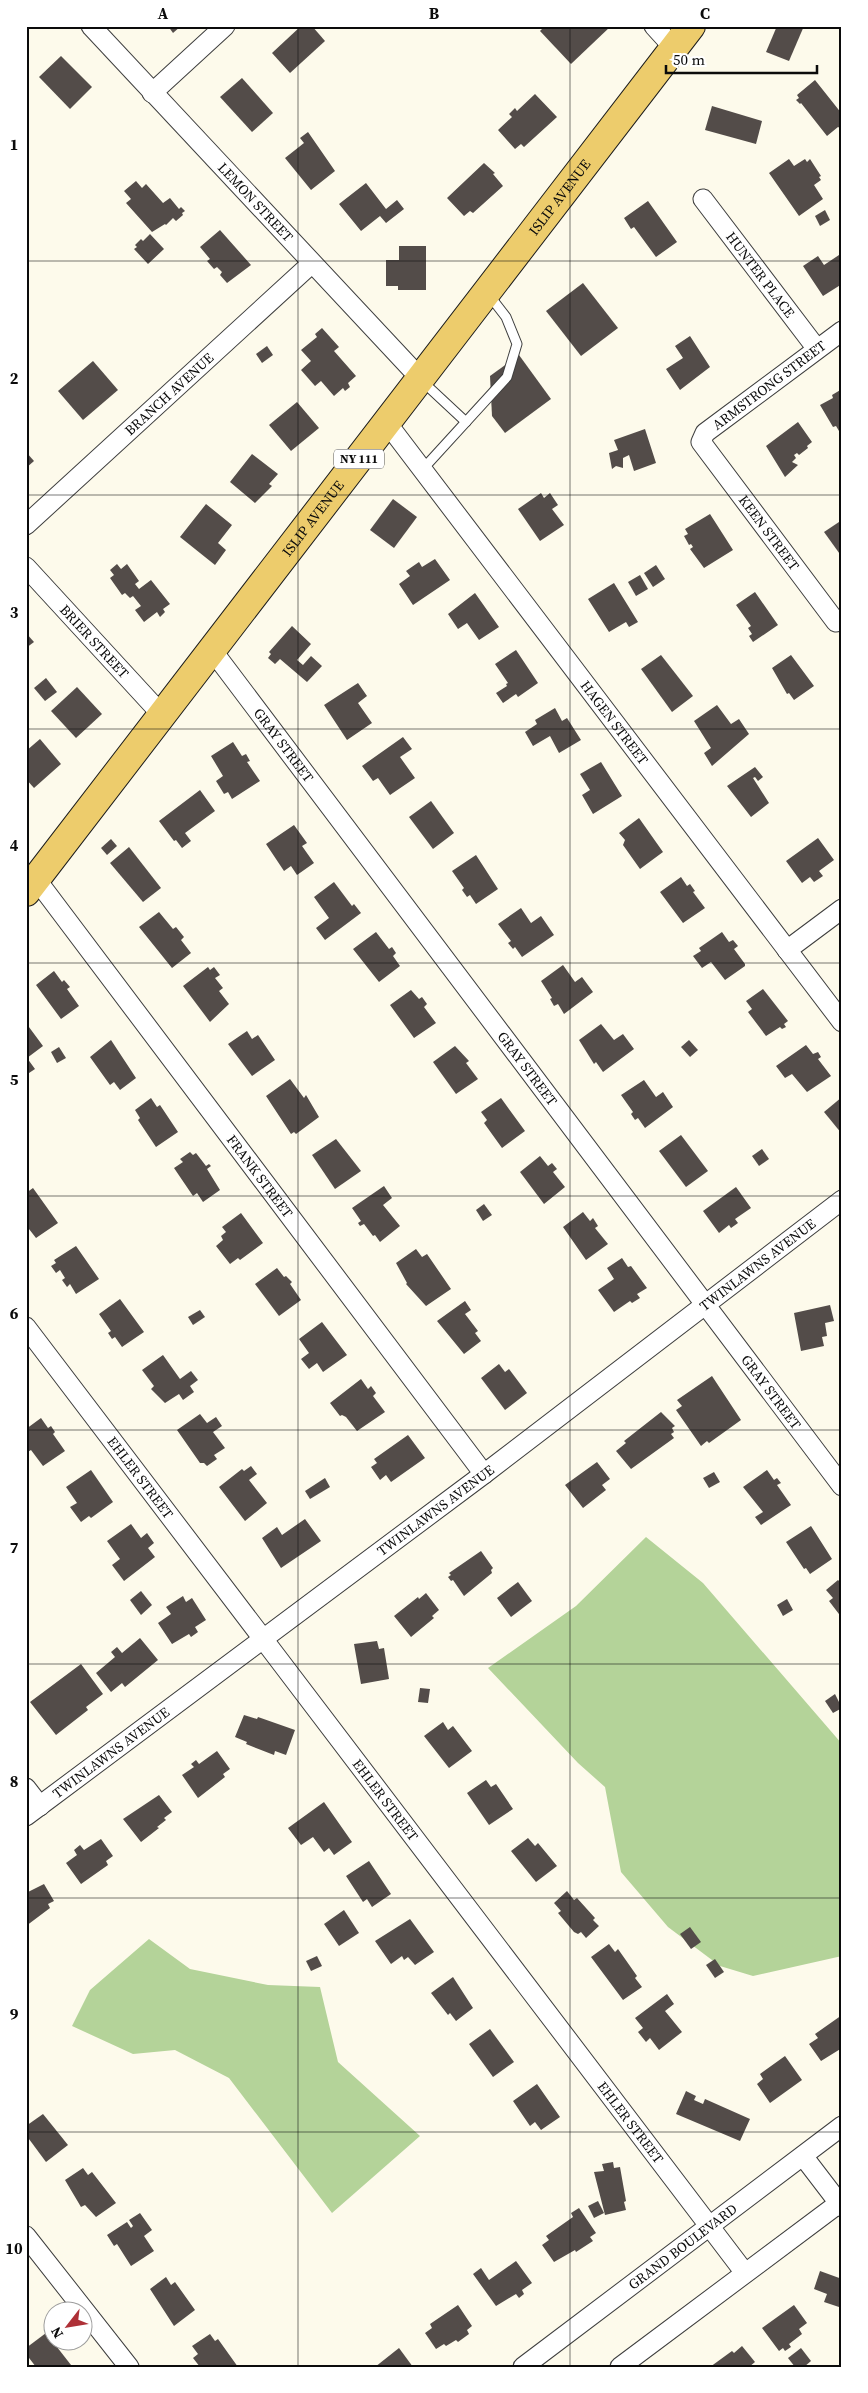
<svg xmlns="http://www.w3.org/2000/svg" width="868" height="2393" font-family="'Source Serif 4',serif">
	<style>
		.forest { fill: #b4d399 }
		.building { fill: #534c49 }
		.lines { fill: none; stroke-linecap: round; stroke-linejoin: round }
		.lane-casing { stroke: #3e3e3e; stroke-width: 11 }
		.street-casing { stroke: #3e3e3e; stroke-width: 21 }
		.primary-casing { stroke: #1c1c1c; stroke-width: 30 }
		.lane { stroke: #fff; stroke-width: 9 }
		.street { stroke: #fff; stroke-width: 19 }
		.primary { stroke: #edcc6c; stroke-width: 28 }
		.grid { fill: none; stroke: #0b0b0b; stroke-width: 1; stroke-opacity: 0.55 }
		.labels { text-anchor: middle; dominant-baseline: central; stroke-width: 5; stroke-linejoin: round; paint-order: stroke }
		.shield { fill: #fff; stroke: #545454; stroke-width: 1 }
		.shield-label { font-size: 12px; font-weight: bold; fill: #0b0b0b }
		.street-label { font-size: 14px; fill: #0b0b0b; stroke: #fff }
		.neatline { fill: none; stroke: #0b0b0b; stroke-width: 2 }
		.grid-label { font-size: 16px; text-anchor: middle; font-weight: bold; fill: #0b0b0b }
	</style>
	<rect width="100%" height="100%" fill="#fdfaeb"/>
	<g class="forest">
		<polygon points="646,1537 703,1583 842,1744 842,1956 753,1976 720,1966 668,1927 621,1872 605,1787 578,1763 488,1668 576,1606"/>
		<polygon points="149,1939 190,1969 268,1985 320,1987 338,2062 420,2136 332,2213 229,2078 175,2050 133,2054 72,2026 90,1990"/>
	</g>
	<g class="building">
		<polygon points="168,26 181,26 173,33"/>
		<polygon points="301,26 312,26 325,41 290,73 272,53"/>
		<polygon points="545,26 611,26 571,64 540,31"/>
		<polygon points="777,26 804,26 789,61 766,52"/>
		<polygon points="61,56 92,87 70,109 39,77"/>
		<polygon points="242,78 273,113 252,132 220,97"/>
		<polygon points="815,80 842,114 842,129 838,127 827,136 801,103 800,104 796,100 799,98 797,95"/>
		<polygon points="535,94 557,117 524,147 521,144 515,149 498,130 512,117 509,114 515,108 517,111"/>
		<polygon points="712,106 762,121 756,144 705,130"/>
		<polygon points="308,132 335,171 311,190 285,158 304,143 300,138"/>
		<polygon points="789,159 794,166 805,159 807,162 810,159 821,176 819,177 821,180 814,185 823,199 799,216 769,173"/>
		<polygon points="484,163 495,173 493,174 503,186 473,213 470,211 464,216 447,198"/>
		<polygon points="136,181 142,188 146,184 163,203 170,198 179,209 181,207 185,211 182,213 183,215 176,221 173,218 166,225 165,224 152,232 126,203 131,199 124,191"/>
		<polygon points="366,183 386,209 397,200 404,209 386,223 380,216 361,231 339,204"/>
		<polygon points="648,201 677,242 656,257 634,227 631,229 624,218"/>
		<polygon points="825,210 830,220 820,226 815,216"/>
		<polygon points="220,230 251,265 227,283 220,275 222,272 217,267 214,269 207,261 210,259 200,247"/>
		<polygon points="150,234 164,249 148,264 134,249 137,247 135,245 141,239 143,241"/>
		<polygon points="399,246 426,246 426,290 398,290 398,286 386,286 386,260 399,260"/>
		<polygon points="842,253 842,284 823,296 803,266 818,256 824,265"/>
		<polygon points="583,283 618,328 581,356 546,311"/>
		<polygon points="322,328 339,347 334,351 356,376 348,383 350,387 345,391 343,388 334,396 321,381 315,386 301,370 311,361 301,350 317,337 315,334"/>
		<polygon points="690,336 710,367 680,390 666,369 683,358 675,346"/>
		<polygon points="267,346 273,355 262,363 256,354"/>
		<polygon points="519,355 551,399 505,433 492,416 490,376"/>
		<polygon points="93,361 118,390 83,420 58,391"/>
		<polygon points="842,389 842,436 836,426 833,427 820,405 833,398 832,395"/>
		<polygon points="297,402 319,428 291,451 269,425"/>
		<polygon points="798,422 812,442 807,446 808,448 799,455 797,453 794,455 796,458 792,462 798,465 785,477 766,446"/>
		<polygon points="645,429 656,463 634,471 629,455 623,458 623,468 616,466 612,469 609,453 618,450 614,440"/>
		<polygon points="26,452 34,461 26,468"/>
		<polygon points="252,454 278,474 269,484 272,486 255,503 230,482"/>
		<polygon points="541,493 544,498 550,493 558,505 552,509 564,525 540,541 518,509"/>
		<polygon points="393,499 417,517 394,548 370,530"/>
		<polygon points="206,504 232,525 218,543 226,550 215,565 180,537"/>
		<polygon points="710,514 733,550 704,568 690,549 693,547 691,544 689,545 684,536 688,534 685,529"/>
		<polygon points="842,520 842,557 824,532"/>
		<polygon points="435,559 450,580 413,605 399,584 410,576 406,571 419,562 422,567"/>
		<polygon points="117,564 121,569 127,564 139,581 135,584 139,589 151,580 170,604 163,609 165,612 160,617 157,612 144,622 135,610 141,606 133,596 130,598 125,593 122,595 110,578 114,575 110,570"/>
		<polygon points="656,565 665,579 653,587 644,573"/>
		<polygon points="640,575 648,589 636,596 628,582"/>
		<polygon points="614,583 638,622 629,627 626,622 609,632 588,599"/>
		<polygon points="755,592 778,625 753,642 749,636 752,634 748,628 751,626 736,605"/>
		<polygon points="475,593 499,627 479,640 467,623 458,629 448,614"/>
		<polygon points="292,626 311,644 297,660 303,665 311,656 322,666 307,682 280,659 275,664 268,658 271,654 269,652"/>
		<polygon points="26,633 34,642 26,648"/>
		<polygon points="516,650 538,683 518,697 516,694 503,703 496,693 507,686 506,684 508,683 495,664"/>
		<polygon points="661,655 693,696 672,712 641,669"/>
		<polygon points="791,655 814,686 794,700 789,693 787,694 772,668"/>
		<polygon points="46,678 57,692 45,701 34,688"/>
		<polygon points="358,683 367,696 358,703 372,723 347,740 324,705"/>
		<polygon points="77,687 102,714 76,738 51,711"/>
		<polygon points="717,705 731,724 739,719 749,734 712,766 704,753 711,748 694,721"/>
		<polygon points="555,708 562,721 567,718 581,740 559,753 550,736 533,746 525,732 537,724 535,720"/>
		<polygon points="403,737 412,749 400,757 415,778 390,795 378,778 373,781 362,766"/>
		<polygon points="40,739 61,764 34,788 26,779 26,751"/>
		<polygon points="233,742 242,756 246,754 250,761 247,762 260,781 232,799 228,792 224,794 216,781 223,776 211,756"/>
		<polygon points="601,762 622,796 593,814 582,795 590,790 580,774"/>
		<polygon points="755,767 763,777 758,781 755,777 753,778 769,803 751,817 727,786"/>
		<polygon points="200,790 215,811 185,833 191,841 182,848 176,840 174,841 159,821"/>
		<polygon points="431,801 454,833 433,849 409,817"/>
		<polygon points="639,818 663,852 640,869 623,845 625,840 619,833"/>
		<polygon points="294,825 307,843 302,846 314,863 297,875 291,866 284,871 266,844"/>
		<polygon points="818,838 834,860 819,871 823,876 814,882 810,877 802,883 786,861"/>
		<polygon points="111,839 117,846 107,855 101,848"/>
		<polygon points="129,847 161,888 143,902 110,863"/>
		<polygon points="476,855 498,889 476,904 470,895 467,897 462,890 464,888 452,871"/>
		<polygon points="681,877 687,886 690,884 695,891 693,892 705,908 683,923 660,892"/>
		<polygon points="334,882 352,906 354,904 361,913 325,940 316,928 329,918 314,897"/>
		<polygon points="521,908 531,923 541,916 554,935 522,957 515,947 513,949 508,943 511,941 498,924"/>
		<polygon points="159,912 173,929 176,927 184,937 181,940 191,953 172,968 139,927"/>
		<polygon points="376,932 389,949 392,947 396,953 393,956 400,966 379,982 353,949"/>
		<polygon points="722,932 729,942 733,940 738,946 734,949 745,964 745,966 725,980 711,962 702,968 693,956 701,951 699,948"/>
		<polygon points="563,965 575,982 582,977 593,992 564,1014 558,1004 554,1006 550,999 552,998 541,981"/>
		<polygon points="208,967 210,970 214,967 220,975 215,978 223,988 219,991 229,1004 210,1022 183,986"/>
		<polygon points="54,971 62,982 64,980 70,987 67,989 79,1006 61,1019 36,985"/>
		<polygon points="763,989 788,1021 784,1024 786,1027 782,1029 780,1027 766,1036 748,1012 752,1009 746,1001"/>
		<polygon points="411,990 419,999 422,997 427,1004 424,1007 436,1023 414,1038 390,1005"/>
		<polygon points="26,1023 43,1046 27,1058 35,1069 26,1075"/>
		<polygon points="601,1024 614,1040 623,1034 634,1049 603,1072 596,1062 594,1064 579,1040"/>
		<polygon points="247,1031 252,1039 258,1035 275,1060 252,1076 228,1044"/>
		<polygon points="111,1040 136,1078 120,1090 114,1082 110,1085 90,1057"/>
		<polygon points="689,1040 698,1050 690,1057 681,1047"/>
		<polygon points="806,1045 813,1054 818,1052 821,1057 818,1059 831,1076 807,1092 792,1074 785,1078 776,1066"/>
		<polygon points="455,1046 469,1061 466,1063 478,1079 456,1094 433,1062"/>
		<polygon points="59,1047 66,1058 57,1063 51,1052"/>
		<polygon points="290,1079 304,1098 306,1095 319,1117 296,1134 294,1132 291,1134 266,1096"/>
		<polygon points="644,1080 656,1097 663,1092 673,1107 645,1128 638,1118 635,1120 631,1114 633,1112 621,1095"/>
		<polygon points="842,1097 842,1134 824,1112"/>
		<polygon points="151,1098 157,1107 160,1105 178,1132 156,1147 138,1120 140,1118 135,1110"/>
		<polygon points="501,1098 525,1131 502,1148 484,1123 487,1120 481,1112"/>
		<polygon points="681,1135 708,1171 686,1187 659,1151"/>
		<polygon points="336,1139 361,1171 335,1189 312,1155"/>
		<polygon points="762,1149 769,1159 759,1166 752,1156"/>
		<polygon points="190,1152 193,1155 196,1153 206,1166 209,1164 211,1166 207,1169 220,1190 203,1202 197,1193 193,1196 174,1168 183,1162 180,1159"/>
		<polygon points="540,1156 548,1166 552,1163 557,1169 553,1172 565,1187 544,1204 520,1172"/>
		<polygon points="384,1186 392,1198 383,1205 400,1226 380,1242 375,1235 373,1236 364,1224 360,1226 358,1223 361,1221 352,1208"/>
		<polygon points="736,1187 751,1208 735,1219 738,1223 731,1228 729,1225 719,1233 703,1211"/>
		<polygon points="33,1188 58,1223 36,1238 29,1229 26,1230 26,1193"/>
		<polygon points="484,1204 492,1215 483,1221 476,1210"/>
		<polygon points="583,1212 590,1221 593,1218 598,1226 595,1228 608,1244 586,1260 563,1227"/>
		<polygon points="241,1213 263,1243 240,1260 238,1258 230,1264 216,1246 223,1240 221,1236 226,1232 222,1227"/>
		<polygon points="76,1246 99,1279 76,1294 70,1284 67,1287 62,1280 65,1278 60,1270 56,1273 51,1266 56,1263 54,1260"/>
		<polygon points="416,1249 422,1257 427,1254 451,1289 426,1306 406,1284 407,1283 396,1263"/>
		<polygon points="622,1258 628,1267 631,1266 647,1288 637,1294 640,1298 632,1303 630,1301 614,1312 598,1290 614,1279 607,1268"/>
		<polygon points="277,1268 284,1277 286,1276 292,1282 290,1284 301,1300 279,1316 255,1284"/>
		<polygon points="120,1299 144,1332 122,1347 115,1337 112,1339 108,1333 111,1331 99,1314"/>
		<polygon points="465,1301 471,1310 465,1314 478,1331 475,1333 481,1341 464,1354 437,1321"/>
		<polygon points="830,1305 834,1321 825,1323 827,1336 822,1337 824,1346 801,1351 794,1313"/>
		<polygon points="200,1310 205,1317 193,1325 188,1317"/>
		<polygon points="322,1322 347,1355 323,1372 317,1363 309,1369 301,1359 309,1353 299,1339"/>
		<polygon points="163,1355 180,1379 191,1371 198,1380 190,1386 194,1392 183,1400 179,1394 165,1403 151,1389 154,1386 142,1370"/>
		<polygon points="499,1364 505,1372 509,1369 527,1393 505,1410 481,1378"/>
		<polygon points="712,1376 741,1420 709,1443 707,1441 701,1446 676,1410 682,1406 677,1400"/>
		<polygon points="361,1379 368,1389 371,1386 376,1393 373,1396 385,1412 357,1431 346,1417 342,1415 340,1416 330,1403"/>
		<polygon points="661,1412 675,1426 672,1428 674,1432 671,1434 674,1438 631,1469 616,1451 626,1443 624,1441"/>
		<polygon points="200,1414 207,1423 216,1417 222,1426 213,1432 225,1448 214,1455 217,1459 207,1466 204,1463 200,1463 177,1430"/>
		<polygon points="41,1418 48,1428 51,1426 55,1432 53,1434 65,1451 43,1466 31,1450 26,1453 26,1429"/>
		<polygon points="408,1435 425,1458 391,1482 386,1475 380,1480 371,1467 377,1463 374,1459"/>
		<polygon points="597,1462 610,1479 602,1485 606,1490 583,1508 565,1485"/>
		<polygon points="251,1466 257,1474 249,1480 267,1503 245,1521 219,1487 242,1469 244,1471"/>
		<polygon points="91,1470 113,1502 91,1518 89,1516 81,1522 70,1507 77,1503 66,1487"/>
		<polygon points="767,1470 774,1480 777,1478 781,1483 777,1485 791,1505 761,1525 755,1517 763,1512 743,1487"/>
		<polygon points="714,1472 720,1482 709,1488 703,1478"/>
		<polygon points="325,1478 330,1487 310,1499 305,1491"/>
		<polygon points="305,1519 321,1541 281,1568 262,1538 277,1527 282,1535"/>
		<polygon points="131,1524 141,1538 147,1533 154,1543 148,1548 155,1557 124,1581 112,1565 120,1559 107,1541"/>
		<polygon points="811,1526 832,1559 810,1574 806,1568 804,1569 786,1542"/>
		<polygon points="481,1551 493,1568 491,1570 492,1573 464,1596 453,1580 451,1581 448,1577 451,1575 449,1573"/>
		<polygon points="838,1580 842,1584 842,1618 829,1601 833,1598 826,1590"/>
		<polygon points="518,1582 532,1601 511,1617 497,1598"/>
		<polygon points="141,1591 152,1605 141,1615 130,1600"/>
		<polygon points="426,1593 439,1610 432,1616 434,1618 411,1637 394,1616 418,1597 419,1599"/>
		<polygon points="183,1596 186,1602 192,1598 206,1620 195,1627 198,1632 191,1637 189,1634 172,1644 158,1623 171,1614 166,1607"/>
		<polygon points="787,1599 793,1610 783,1616 777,1605"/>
		<polygon points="140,1638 158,1660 125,1687 122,1683 111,1692 96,1673 115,1657 111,1652 117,1647 122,1653"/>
		<polygon points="377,1641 379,1649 384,1648 389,1679 361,1684 354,1644"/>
		<polygon points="81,1664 103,1694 86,1707 88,1710 56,1735 30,1702"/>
		<polygon points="420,1688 430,1689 428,1703 418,1702"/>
		<polygon points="835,1694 842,1708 833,1713 825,1701"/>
		<polygon points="244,1715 257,1719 258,1717 295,1730 286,1755 275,1751 274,1755 246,1744 247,1742 235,1737"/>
		<polygon points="443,1722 448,1730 453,1726 472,1751 449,1768 424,1736"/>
		<polygon points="217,1751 230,1769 223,1774 225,1777 198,1798 182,1775 194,1767 191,1764 196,1760 199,1764"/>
		<polygon points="486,1780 491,1787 496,1784 513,1809 489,1825 467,1793"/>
		<polygon points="159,1795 172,1812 164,1818 166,1820 157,1827 159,1828 141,1842 123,1819"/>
		<polygon points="324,1802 352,1842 334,1855 329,1848 324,1852 313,1837 301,1845 288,1828"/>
		<polygon points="528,1838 535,1846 538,1843 557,1866 536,1882 511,1851"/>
		<polygon points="101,1839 113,1856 106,1861 108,1865 81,1884 66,1863 77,1855 74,1850 80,1845 84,1850"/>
		<polygon points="369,1861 391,1894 372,1907 367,1899 363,1902 346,1876"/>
		<polygon points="44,1884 54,1901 48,1904 50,1908 26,1926 26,1893"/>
		<polygon points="567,1891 574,1900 577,1898 595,1918 593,1920 599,1926 586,1938 581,1932 578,1934 574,1932 558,1913 561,1911 554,1903"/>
		<polygon points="344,1910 359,1933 339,1946 324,1924"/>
		<polygon points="410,1919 434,1952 415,1965 408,1957 404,1960 402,1956 391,1964 375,1941"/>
		<polygon points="690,1927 701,1942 691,1949 680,1934"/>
		<polygon points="609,1944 615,1952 618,1949 637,1976 635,1978 642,1987 623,2000 591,1957"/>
		<polygon points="317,1956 322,1966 311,1971 306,1961"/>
		<polygon points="715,1959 724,1972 715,1978 706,1965"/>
		<polygon points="453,1977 473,2008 456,2021 450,2013 448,2015 431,1993"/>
		<polygon points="667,1994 674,2004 665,2011 682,2032 659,2050 650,2038 646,2042 638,2032 643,2028 635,2018"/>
		<polygon points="842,2015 842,2048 821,2061 809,2044 818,2038 815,2034"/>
		<polygon points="490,2029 514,2062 493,2077 469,2044"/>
		<polygon points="785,2056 802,2080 770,2103 757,2084 763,2079 760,2074"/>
		<polygon points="537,2084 560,2117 541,2130 535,2122 530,2126 513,2101"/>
		<polygon points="686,2091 696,2096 694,2100 703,2104 705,2099 750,2119 740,2141 676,2114"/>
		<polygon points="43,2114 68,2145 46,2162 26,2135 26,2126"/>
		<polygon points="613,2162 614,2168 620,2167 626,2201 624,2202 626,2210 605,2215 594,2172 604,2171 602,2164"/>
		<polygon points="83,2168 88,2175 92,2172 116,2203 96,2217 85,2205 81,2207 65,2180"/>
		<polygon points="598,2201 604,2213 594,2218 588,2206"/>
		<polygon points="579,2208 596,2233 590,2237 593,2241 576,2252 575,2250 554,2262 542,2245 549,2240 546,2236 573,2217 571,2213"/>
		<polygon points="140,2213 152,2230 144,2236 154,2251 131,2266 117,2244 114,2246 107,2235 127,2222 131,2228 133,2226 129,2220"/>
		<polygon points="516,2261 532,2283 522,2290 524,2294 519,2298 516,2294 496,2306 473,2274 481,2268 489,2280"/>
		<polygon points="820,2271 842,2279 842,2308 824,2302 827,2294 814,2289"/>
		<polygon points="166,2277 171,2285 175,2282 195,2310 174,2326 150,2289"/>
		<polygon points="458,2305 472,2326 467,2330 469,2334 458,2342 456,2340 446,2346 444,2344 436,2349 425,2333 432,2328 430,2324"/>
		<polygon points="794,2305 807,2323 799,2329 802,2334 789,2344 791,2347 785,2351 783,2348 779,2351 762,2328"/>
		<polygon points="46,2333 71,2365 69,2367 36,2367 26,2354 26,2348"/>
		<polygon points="210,2334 215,2341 218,2339 238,2367 200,2367 193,2358 198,2354 192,2346"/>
		<polygon points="742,2346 755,2362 749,2367 710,2367 732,2351 734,2353"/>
		<polygon points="399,2348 413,2367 375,2367"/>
		<polygon points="801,2348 811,2361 804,2367 795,2367 788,2358"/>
	</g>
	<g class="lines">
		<g class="lane-casing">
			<g id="lane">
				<polyline points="422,381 466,422"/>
				<polyline points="422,470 507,377 517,344 506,317 489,295"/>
			</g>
		</g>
		<g class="street-casing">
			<g id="street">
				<path id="s1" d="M91 26 420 378"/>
				<polyline points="654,26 674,48"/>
				<polyline points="152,93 225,26"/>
				<path id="s2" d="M703 199 817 349"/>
				<path id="s3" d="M842 331 705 433 701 442 836 622 842 619"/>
				<path id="s4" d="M387 423 842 1022"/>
				<path id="s5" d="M26 525 311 264"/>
				<path id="s6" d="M26 567 163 716"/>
				<path id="s7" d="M212 650 842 1486"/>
				<path id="s8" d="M36 879 484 1474"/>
				<polyline points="787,950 842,909"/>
				<path id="s9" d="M26 1327 745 2273"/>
				<polyline points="26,1788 40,1806"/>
				<path id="s10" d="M26 1816 484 1474 842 1200"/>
				<polyline points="803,2156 842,2207"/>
				<polyline points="26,2236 129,2367"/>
				<path id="s11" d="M523 2367 842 2126"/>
				<polyline points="620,2367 842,2201"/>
			</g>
		</g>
		<g class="primary-casing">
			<g id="primary">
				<path id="s12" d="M26 892 691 26"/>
			</g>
		</g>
		<use href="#lane" class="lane"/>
		<use href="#street" class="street"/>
		<use href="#primary" class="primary"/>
	</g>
	<path class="grid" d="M298 26V2367M570 26V2367M26 261H842M26 495H842M26 729H842M26 963H842M26 1196H842M26 1430H842M26 1664H842M26 1898H842M26 2132H842"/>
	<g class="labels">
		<rect class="shield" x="334" y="449.5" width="50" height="19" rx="4"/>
		<g class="shield-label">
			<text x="359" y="459">NY 111</text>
		</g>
		<g class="street-label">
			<text stroke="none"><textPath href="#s12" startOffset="876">ISLIP AVENUE</textPath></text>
			<text stroke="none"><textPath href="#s1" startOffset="241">LEMON STREET</textPath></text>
			<text stroke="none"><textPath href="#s2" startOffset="95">HUNTER PLACE</textPath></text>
			<text transform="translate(769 385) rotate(-37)">ARMSTRONG STREET</text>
			<text stroke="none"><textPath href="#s5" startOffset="194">BRANCH AVENUE</textPath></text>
			<text stroke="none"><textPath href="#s12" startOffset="471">ISLIP AVENUE</textPath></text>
			<text stroke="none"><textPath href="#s3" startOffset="294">KEEN STREET</textPath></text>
			<text stroke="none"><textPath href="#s6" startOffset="101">BRIER STREET</textPath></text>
			<text stroke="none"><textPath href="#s4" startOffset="376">HAGEN STREET</textPath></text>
			<text stroke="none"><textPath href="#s7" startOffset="119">GRAY STREET</textPath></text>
			<text stroke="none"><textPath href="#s7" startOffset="524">GRAY STREET</textPath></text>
			<text stroke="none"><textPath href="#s8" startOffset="372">FRANK STREET</textPath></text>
			<text stroke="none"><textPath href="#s10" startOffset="916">TWINLAWNS AVENUE</textPath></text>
			<text stroke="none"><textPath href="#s7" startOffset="929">GRAY STREET</textPath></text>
			<text stroke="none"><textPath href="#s9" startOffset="189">EHLER STREET</textPath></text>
			<text stroke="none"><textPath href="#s10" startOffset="511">TWINLAWNS AVENUE</textPath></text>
			<text stroke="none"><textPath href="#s10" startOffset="106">TWINLAWNS AVENUE</textPath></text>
			<text stroke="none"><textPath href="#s9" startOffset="594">EHLER STREET</textPath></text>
			<text stroke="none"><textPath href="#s9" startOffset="999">EHLER STREET</textPath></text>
			<text stroke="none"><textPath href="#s11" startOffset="200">GRAND BOULEVARD</textPath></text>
		</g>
	</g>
	<rect width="868" height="2393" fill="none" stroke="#ffffff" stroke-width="55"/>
	<g transform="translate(68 2326) rotate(239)"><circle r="24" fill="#ffffff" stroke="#9d9d9d"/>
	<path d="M0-4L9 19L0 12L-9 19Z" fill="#ae3037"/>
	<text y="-8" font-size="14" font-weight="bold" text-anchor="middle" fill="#0b0b0b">N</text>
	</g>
	<path d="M666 65v8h151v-8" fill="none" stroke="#0b0b0b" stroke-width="2.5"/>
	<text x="673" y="65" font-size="15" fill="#0b0b0b" stroke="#ffffff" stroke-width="4" paint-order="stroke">50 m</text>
	<rect x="28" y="28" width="812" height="2338" class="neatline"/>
	<g class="grid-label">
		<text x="163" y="19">A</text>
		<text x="434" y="19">B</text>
		<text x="705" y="19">C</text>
		<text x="14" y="150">1</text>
		<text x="14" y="384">2</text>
		<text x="14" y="618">3</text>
		<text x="14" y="851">4</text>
		<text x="14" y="1085">5</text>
		<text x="14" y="1319">6</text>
		<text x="14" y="1553">7</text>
		<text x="14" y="1787">8</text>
		<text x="14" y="2020">9</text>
		<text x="14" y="2254">10</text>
	</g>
</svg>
